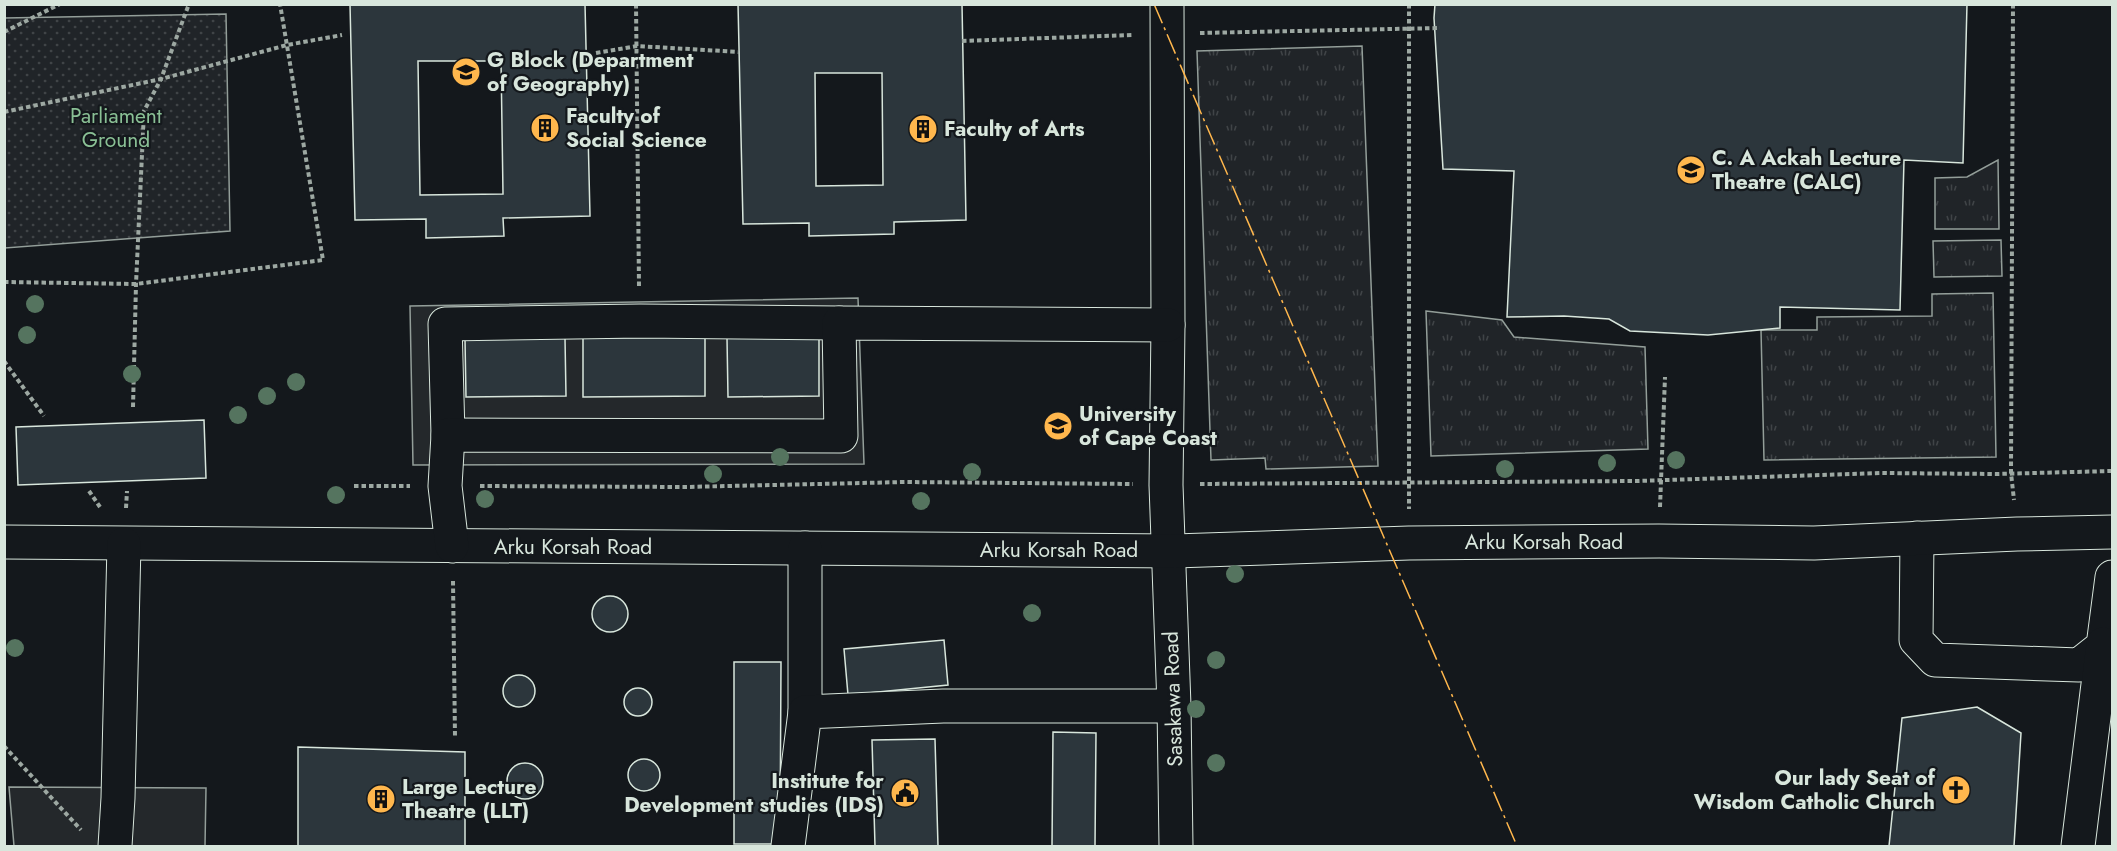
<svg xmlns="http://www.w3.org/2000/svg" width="2117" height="851" font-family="Jost,sans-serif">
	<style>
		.grass { fill: url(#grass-tufts); stroke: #939e99; stroke-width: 1.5 }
		.park { fill: url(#park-dots); stroke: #939e99; stroke-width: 1.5 }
		.parking { fill: #24282b; stroke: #939e99; stroke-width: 1.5 }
		.building { fill: #2c363c; stroke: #d8e6dc; stroke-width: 1.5; fill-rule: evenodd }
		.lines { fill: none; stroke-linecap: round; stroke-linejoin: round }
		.minor-casing { stroke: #d8e6dc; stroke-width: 35 }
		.path { stroke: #9da8a2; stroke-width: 4; stroke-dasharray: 4.5 3; stroke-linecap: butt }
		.minor { stroke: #14181c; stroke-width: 33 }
		.power { stroke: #ffb74d; stroke-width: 1.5; stroke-dasharray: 21 4.5 3 4.5; stroke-linecap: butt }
		.tree { fill: #55745f }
		.labels { text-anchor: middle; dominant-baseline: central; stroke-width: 4.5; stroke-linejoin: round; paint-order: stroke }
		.poi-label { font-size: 21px; font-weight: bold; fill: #d8e6dc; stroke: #14181c; text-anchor: start }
		.park-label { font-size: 21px; fill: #8ac095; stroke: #14181c }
		.street-label { font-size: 21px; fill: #d8e6dc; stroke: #14181c }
	</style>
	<defs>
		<pattern id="grass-tufts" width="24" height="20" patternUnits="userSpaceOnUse" patternTransform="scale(1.5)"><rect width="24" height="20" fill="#202428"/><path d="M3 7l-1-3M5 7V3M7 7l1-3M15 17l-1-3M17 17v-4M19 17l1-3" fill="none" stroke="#404447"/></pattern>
		<pattern id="park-dots" width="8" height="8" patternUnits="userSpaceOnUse" patternTransform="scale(1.5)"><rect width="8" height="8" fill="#202428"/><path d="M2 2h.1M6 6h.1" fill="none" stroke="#404447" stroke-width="1.8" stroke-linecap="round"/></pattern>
	</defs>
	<rect width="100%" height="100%" fill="#14181c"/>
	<g class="grass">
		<polygon points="1362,46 1378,466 1266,469 1265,458 1211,460 1197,51"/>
		<polygon points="1998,160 1999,229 1935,229 1935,178 1967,177"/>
		<polygon points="2001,240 2002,276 1934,277 1933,241"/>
		<polygon points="1993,293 1996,457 1764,460 1761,330 1817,330 1817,317 1932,316 1932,294"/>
		<polygon points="1426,311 1502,320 1514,337 1645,347 1648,449 1431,456"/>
	</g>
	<polygon class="park" points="226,14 230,231 5,248 5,18"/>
	<g class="parking">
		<polygon points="858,298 864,464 413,465 410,306"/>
		<polygon points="9,787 206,788 205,846 14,846"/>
	</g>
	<g class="building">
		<path d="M350 4H585L590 216 503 218 504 236 426 238V219L355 220ZM418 61H501L503 194 420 195Z"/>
		<path d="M738 4H962L966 220 894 222V234L809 236V223L743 224ZM815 73H882L883 185 816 186Z"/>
		<polygon points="1435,4 1967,4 1963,163 1904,160 1900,310 1780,307 1780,328 1708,335 1630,331 1609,319 1564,316 1507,317 1514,171 1443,169 1434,18"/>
		<polygon points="705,337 705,396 583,397 583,338"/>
		<polygon points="819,337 819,396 728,397 727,338"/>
		<polygon points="565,338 566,396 466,397 465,339"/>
		<polygon points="204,420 206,478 18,485 16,427"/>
		<circle cx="610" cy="614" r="18"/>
		<polygon points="944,640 948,685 848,695 844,649"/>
		<polygon points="734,662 781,662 780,844 734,844"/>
		<circle cx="519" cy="691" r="16"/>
		<circle cx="638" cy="702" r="14"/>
		<polygon points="1977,707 2021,733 2014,846 1889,846 1902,718"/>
		<polygon points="1053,732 1096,733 1095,846 1052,846"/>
		<polygon points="935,739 938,846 875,846 872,740"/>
		<polygon points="298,747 465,752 465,846 298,846"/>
		<circle cx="644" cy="775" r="16"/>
		<circle cx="525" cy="781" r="18"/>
	</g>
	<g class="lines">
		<g class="minor-casing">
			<g id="minor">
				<polyline points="1167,4 1168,325 1166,485 1174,706 1176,846"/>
				<polyline points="448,435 445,324 640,321 839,323"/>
				<polyline points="1917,538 1916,640 1935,660 2079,665 2103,646 2112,577"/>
				<polyline points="4,542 1175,551 1409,543 1659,541 1814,543 2017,534 2112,532"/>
				<polyline points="452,546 445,486 448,435 841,436 839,323 1168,325"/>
				<polyline points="805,712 805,548"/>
				<polyline points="115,846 118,798 124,544"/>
				<polyline points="788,846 805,712 943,706 1174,706"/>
				<polyline points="2078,846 2103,644"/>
			</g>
		</g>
		<g class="path">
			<polyline points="636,4 639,286"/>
			<polyline points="1409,4 1409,509"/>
			<polyline points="2013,4 2011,473 2014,500"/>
			<polyline points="4,32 60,4"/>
			<polyline points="1200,33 1440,28"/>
			<polyline points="962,41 1132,35"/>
			<polyline points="596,53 637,46 739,52"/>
			<polyline points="4,112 161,79 287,45 342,35"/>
			<polyline points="4,282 136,284 323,260 280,4"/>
			<polyline points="4,361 44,416"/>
			<polyline points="133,407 136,284 144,111 161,79 189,4"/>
			<polyline points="1200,484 1636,481 1881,473 1996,474 2112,471"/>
			<polyline points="354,486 410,486"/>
			<polyline points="480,486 685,487 905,482 1133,484"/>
			<polyline points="89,491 100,507"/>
			<polyline points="1660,507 1665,377"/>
			<polyline points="126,508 127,491"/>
			<polyline points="453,581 455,736"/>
			<polyline points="4,746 81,830"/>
		</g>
		<use href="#minor" class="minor"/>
		<polyline class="power" points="1154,4 1517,846"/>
	</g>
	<g class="tree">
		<circle cx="35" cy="304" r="9"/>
		<circle cx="27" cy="335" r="9"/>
		<circle cx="132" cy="374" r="9"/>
		<circle cx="296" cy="382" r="9"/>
		<circle cx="267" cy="396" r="9"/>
		<circle cx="238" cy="415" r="9"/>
		<circle cx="780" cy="457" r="9"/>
		<circle cx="1676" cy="460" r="9"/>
		<circle cx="1607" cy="463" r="9"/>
		<circle cx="1505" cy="469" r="9"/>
		<circle cx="972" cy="472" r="9"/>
		<circle cx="713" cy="474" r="9"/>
		<circle cx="336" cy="495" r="9"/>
		<circle cx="485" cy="499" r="9"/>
		<circle cx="921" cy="501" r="9"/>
		<circle cx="1235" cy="574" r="9"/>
		<circle cx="1032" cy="613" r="9"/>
		<circle cx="15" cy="648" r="9"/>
		<circle cx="1216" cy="660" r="9"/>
		<circle cx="1196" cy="709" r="9"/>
		<circle cx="1216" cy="763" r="9"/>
	</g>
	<defs>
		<g id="school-disc" transform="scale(1.5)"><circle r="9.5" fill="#ffb74d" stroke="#14181c"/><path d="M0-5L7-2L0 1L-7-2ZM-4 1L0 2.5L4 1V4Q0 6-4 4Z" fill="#111"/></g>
		<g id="building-disc" transform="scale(1.5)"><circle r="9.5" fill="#ffb74d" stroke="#14181c"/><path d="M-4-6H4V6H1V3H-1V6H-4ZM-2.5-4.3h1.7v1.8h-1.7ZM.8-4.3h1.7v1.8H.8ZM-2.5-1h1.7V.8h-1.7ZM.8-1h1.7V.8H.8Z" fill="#111"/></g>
		<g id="university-disc" transform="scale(1.5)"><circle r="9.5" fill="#ffb74d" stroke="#14181c"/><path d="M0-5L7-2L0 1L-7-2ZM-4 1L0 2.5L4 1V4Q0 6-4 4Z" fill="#111"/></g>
		<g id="church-disc" transform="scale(1.5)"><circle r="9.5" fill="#ffb74d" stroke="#14181c"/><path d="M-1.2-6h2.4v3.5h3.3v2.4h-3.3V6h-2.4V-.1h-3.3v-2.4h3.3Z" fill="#111"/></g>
		<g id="civic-disc" transform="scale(1.5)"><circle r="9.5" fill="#ffb74d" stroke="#14181c"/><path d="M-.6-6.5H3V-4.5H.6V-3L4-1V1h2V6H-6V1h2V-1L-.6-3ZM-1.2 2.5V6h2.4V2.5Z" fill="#111"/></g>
	</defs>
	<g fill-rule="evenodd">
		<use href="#school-disc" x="466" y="72"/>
		<use href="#building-disc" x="545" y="128"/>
		<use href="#building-disc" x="923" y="129"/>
		<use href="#school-disc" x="1691" y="170"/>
		<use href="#university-disc" x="1058" y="426"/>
		<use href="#church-disc" x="1956" y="790"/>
		<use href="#civic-disc" x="905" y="793"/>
		<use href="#building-disc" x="381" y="799"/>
	</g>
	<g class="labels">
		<g class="poi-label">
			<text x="487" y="60">G Block (Department<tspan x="487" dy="24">of Geography)</tspan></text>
			<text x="566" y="116">Faculty of<tspan x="566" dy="24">Social Science</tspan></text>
			<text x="944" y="129">Faculty of Arts</text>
			<text x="1712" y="158">C. A Ackah Lecture<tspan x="1712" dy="24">Theatre (CALC)</tspan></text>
			<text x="1079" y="414">University<tspan x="1079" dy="24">of Cape Coast</tspan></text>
			<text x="1935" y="778" text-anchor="end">Our lady Seat of<tspan x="1935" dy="24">Wisdom Catholic Church</tspan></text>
			<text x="884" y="781" text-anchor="end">Institute for<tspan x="884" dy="24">Development studies (IDS)</tspan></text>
			<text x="402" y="787">Large Lecture<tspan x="402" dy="24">Theatre (LLT)</tspan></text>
		</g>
		<g class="park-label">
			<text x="116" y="116">Parliament<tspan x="116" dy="24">Ground</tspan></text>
		</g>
		<g class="street-label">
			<text x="1544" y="542">Arku Korsah Road</text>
			<text x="573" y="547">Arku Korsah Road</text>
			<text x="1059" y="550">Arku Korsah Road</text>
			<text transform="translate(1173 699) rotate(-92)">Sasakawa Road</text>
		</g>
	</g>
	<rect width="2117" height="851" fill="none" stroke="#d8e6dc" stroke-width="12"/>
</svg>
